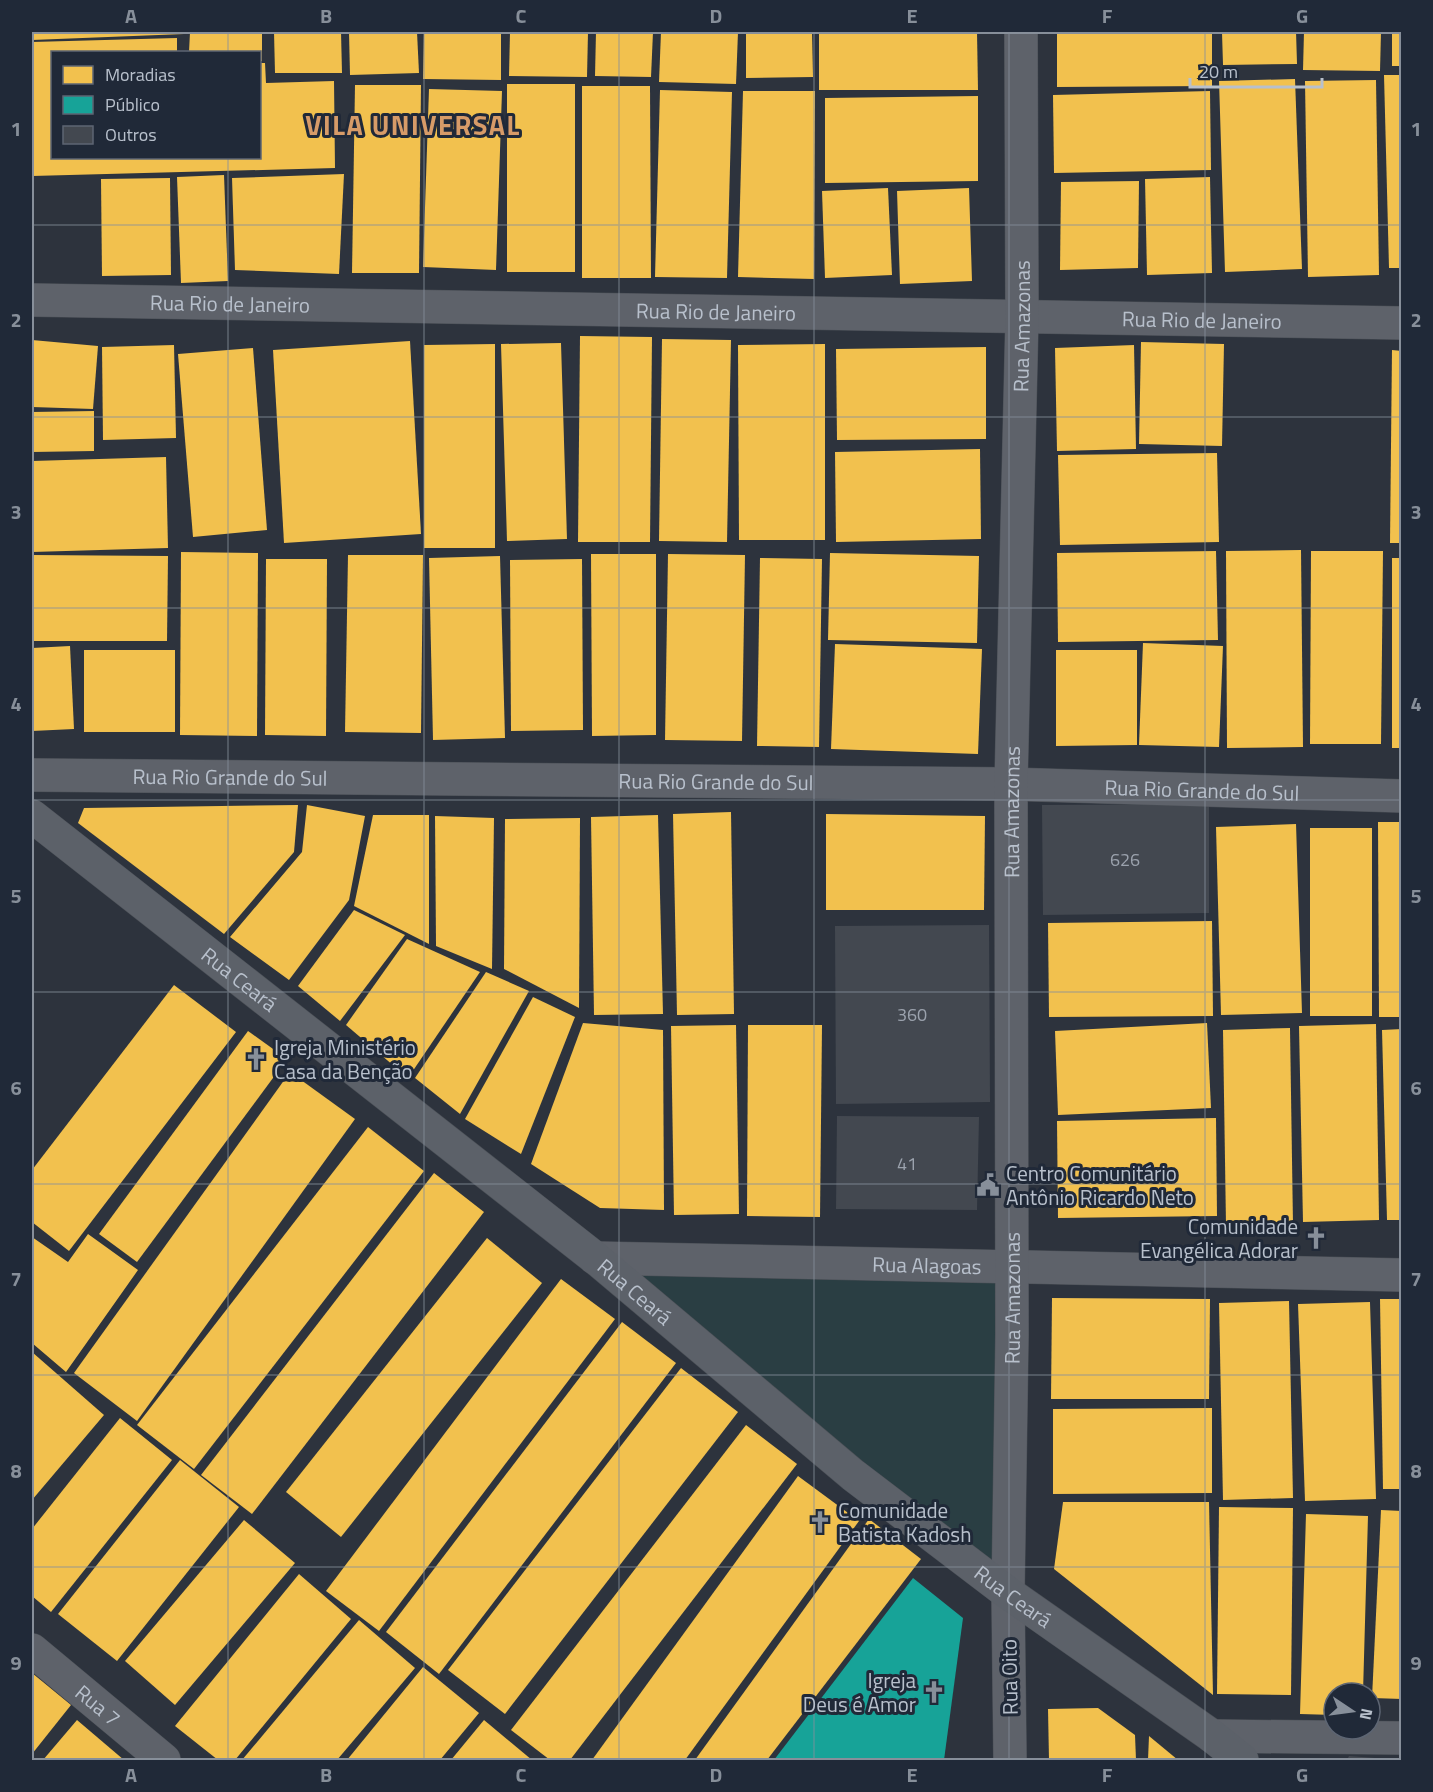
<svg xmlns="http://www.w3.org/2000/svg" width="1433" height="1792" font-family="'Titillium Web',sans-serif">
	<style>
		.green { fill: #2a3e43 }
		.homes { fill: #f2c14e }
		.public { fill: #17a398 }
		.building { fill: #434850 }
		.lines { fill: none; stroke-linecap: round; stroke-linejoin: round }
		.street-casing { stroke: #494e55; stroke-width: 34 }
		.secondary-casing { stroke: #494e55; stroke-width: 34 }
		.street { stroke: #5e626a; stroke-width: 33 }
		.secondary { stroke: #5c6169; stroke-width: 33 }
		.grid { fill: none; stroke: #878f9a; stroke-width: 1.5; stroke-opacity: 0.55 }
		.labels { text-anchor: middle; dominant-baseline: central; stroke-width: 6; stroke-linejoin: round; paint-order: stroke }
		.number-label { font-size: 18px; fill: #9ba2ad }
		.street-label { font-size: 21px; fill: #b8c0cc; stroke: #202938 }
		.poi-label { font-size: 21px; fill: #b8c0cc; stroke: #202938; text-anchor: start }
		.district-label { font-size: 27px; font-weight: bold; letter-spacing: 1.5px; fill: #d79b68; stroke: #202938 }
		.neatline { fill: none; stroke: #878f9a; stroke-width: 2 }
		.grid-label { font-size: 20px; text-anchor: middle; font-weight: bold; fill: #878f9a }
	</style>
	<rect width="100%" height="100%" fill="#2d333d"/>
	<polygon class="green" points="595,1258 1011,1265 1008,1593"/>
	<g class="homes">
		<polygon points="32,32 184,32 184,34 32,40"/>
		<polygon points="190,32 262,32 262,61 260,61 260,52 189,52"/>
		<polygon points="274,32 341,32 342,73 275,73"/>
		<polygon points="349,32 417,32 419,73 350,75"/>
		<polygon points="424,32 501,32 501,80 423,79"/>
		<polygon points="510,32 588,32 587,77 509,76"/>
		<polygon points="596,32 653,32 651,77 595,76"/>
		<polygon points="661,32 738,32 736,84 659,82"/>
		<polygon points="746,32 812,32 813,77 746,78"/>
		<polygon points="819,32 977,32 978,90 819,90"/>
		<polygon points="1057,32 1212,32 1212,86 1057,87"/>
		<polygon points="1222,32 1296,32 1297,64 1223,65"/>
		<polygon points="1304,32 1381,32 1380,71 1303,70"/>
		<rect x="1392" y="32" width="10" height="34"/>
		<polygon points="177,38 177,52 52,52 52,158 260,158 260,63 265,63 266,83 334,81 335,168 32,176 32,42"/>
		<polygon points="1384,75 1402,75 1402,268 1389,268"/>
		<polygon points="1295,79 1302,269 1225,272 1219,81"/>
		<polygon points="1376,80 1379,275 1308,277 1305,81"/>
		<rect x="507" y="84" width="68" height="188"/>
		<polygon points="355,85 421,85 419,273 352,273"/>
		<polygon points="582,86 650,86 651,278 582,278"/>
		<polygon points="429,89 502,91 496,270 423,267"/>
		<polygon points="660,90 732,92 727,278 655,277"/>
		<polygon points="743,91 815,91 814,279 738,277"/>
		<polygon points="1210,91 1211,170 1054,173 1053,95"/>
		<polygon points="978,96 978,181 825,183 825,98"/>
		<polygon points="344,174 339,274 235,270 232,178"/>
		<polygon points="224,175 228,281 181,283 177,177"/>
		<polygon points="1210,177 1212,273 1147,275 1145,179"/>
		<polygon points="170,178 171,275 102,276 101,179"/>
		<polygon points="1139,181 1138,268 1060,270 1061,182"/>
		<polygon points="888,188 892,275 825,278 822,191"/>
		<polygon points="969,188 972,281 900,284 897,191"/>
		<polygon points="580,336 652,337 650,542 578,542"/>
		<polygon points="662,339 731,340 727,542 659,541"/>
		<polygon points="32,340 98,346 93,409 32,407"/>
		<polygon points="410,341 421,534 284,543 273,350"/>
		<polygon points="1141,342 1224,344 1222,446 1139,444"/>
		<polygon points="561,343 567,539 507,541 501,344"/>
		<polygon points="495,344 495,548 424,548 424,345"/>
		<polygon points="825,344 825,540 739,540 738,345"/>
		<polygon points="174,345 176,438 103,440 102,347"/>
		<polygon points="1134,345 1136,449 1057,451 1055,348"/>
		<polygon points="986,347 986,439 837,440 836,349"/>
		<polygon points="253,348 267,530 193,537 178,354"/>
		<polygon points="1392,350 1402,351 1402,543 1390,543"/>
		<polygon points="94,411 94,451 32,452 32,412"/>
		<polygon points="980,449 981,539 836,542 835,452"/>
		<polygon points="1217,453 1219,542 1060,545 1058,455"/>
		<polygon points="166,457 168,548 32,552 32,461"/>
		<polygon points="1301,550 1303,747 1227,748 1226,551"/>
		<polygon points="1216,551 1218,640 1058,642 1057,553"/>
		<polygon points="1311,551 1383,551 1381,744 1310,744"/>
		<polygon points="181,552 258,553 257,736 180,735"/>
		<polygon points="830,553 979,556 977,643 828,640"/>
		<polygon points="591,554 656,554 656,735 592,736"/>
		<polygon points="668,554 745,555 742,741 665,740"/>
		<polygon points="32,555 168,556 167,641 32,641"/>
		<polygon points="348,555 423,555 421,733 345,732"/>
		<polygon points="500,556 505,738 433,740 429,558"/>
		<polygon points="760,558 822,559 819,747 757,746"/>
		<rect x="1392" y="558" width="10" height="190"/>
		<polygon points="266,559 327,559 326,736 265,735"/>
		<polygon points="582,559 583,730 511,731 510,560"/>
		<polygon points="1143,643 1223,646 1219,747 1139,745"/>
		<polygon points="835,644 982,649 978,754 831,749"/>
		<polygon points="70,646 74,729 32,731 32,648"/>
		<rect x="84" y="650" width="91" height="82"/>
		<polygon points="1056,650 1137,650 1137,745 1056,746"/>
		<polygon points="298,805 294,852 224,934 78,823 84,808"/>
		<polygon points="307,805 365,816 349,900 289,980 230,937 302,852"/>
		<polygon points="731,812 734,1014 677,1015 673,814"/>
		<polygon points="826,814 985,816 984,910 826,910"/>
		<polygon points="373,815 429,815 429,944 354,906"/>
		<polygon points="658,815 663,1014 594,1015 591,817"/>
		<polygon points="435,816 494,818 492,969 436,946"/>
		<polygon points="580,818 579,1008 504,969 505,819"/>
		<polygon points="1378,822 1402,822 1402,1017 1379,1017"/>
		<polygon points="1296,824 1302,1013 1221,1015 1216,827"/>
		<rect x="1310" y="828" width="62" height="188"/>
		<polygon points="354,910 405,935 340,1021 298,986"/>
		<polygon points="1212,921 1213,1016 1049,1017 1048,923"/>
		<polygon points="407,939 480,972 408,1078 346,1025"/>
		<polygon points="486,972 529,991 460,1114 415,1078"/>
		<polygon points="174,985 236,1032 69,1251 32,1222 32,1170"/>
		<polygon points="533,997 575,1017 521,1154 465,1119"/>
		<polygon points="583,1023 663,1030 664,1210 600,1208 531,1164"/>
		<polygon points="1207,1023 1211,1108 1058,1115 1055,1031"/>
		<polygon points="1376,1024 1379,1220 1303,1222 1299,1026"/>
		<polygon points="736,1025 739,1214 674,1215 671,1026"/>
		<polygon points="748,1025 822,1025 820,1217 747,1216"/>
		<polygon points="1290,1028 1293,1225 1226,1226 1223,1030"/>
		<polygon points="1402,1029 1402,1220 1387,1220 1382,1030"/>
		<polygon points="248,1031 287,1059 137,1262 99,1234"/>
		<polygon points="290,1072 355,1119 137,1421 74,1373"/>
		<polygon points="1216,1118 1217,1216 1058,1218 1057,1121"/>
		<polygon points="368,1127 424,1171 194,1469 137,1425"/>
		<polygon points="434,1173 484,1212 252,1514 201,1475"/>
		<polygon points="88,1234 138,1270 66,1372 32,1343 32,1237 68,1262"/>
		<polygon points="487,1238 542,1283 341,1537 286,1492"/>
		<polygon points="561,1279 615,1319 379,1631 326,1591"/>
		<polygon points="1052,1298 1210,1299 1209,1399 1051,1399"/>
		<polygon points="1380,1299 1402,1299 1402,1489 1383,1489"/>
		<polygon points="1289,1301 1293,1498 1223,1500 1219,1303"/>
		<polygon points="1370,1302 1376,1499 1305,1501 1298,1304"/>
		<polygon points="622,1322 676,1363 439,1674 386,1632"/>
		<polygon points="32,1352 104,1415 32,1500"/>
		<polygon points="681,1368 738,1412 505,1714 448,1670"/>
		<polygon points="1212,1408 1212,1493 1053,1494 1053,1409"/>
		<polygon points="120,1418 172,1460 51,1612 32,1596 32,1529"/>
		<polygon points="746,1425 797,1464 570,1760 550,1760 511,1730"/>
		<polygon points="180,1460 239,1507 117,1661 58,1614"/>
		<polygon points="798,1476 859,1521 685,1760 592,1760"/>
		<polygon points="1063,1502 1209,1502 1213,1695 1054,1569"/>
		<polygon points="1219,1507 1293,1508 1291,1695 1217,1694"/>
		<polygon points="1381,1510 1402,1511 1402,1699 1372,1698"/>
		<polygon points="1306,1514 1368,1516 1363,1693 1334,1693 1334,1715 1300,1714"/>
		<polygon points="869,1519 921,1559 767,1760 695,1760"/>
		<polygon points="244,1520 295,1563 175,1705 125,1661"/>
		<polygon points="299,1574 351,1619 235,1760 218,1760 175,1726"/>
		<polygon points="359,1620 415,1668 337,1760 242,1760"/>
		<polygon points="423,1667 479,1713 440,1760 347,1760"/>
		<polygon points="32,1673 71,1705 32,1754"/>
		<polygon points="1098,1708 1135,1735 1136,1760 1049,1760 1048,1709"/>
		<polygon points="77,1720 124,1760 43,1760"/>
		<polygon points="484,1720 532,1760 451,1760"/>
		<polygon points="1149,1736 1178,1760 1148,1760"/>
	</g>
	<polygon class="public" points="913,1578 963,1618 944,1760 774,1760"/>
	<g class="building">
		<polygon points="1209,804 1209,913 1043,915 1042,805"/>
		<polygon points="989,925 990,1102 836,1104 835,926"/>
		<polygon points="837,1116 979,1117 977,1210 836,1209"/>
		<polygon points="1349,1756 1388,1759 1388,1760 1347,1760"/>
	</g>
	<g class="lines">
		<g class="street-casing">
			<g id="street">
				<path id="s1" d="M32 300 1402 323"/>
				<path id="s2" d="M32 775 1011 784 1402 796"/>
				<path id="s3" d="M595 1258 1402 1275"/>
				<path id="s4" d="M32 1650 164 1760"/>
				<polyline points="1212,1736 1402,1738"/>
				<path id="s5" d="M1010 1760 1008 1593 1012 1334 1011 784 1022 317 1021 32"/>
			</g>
		</g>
		<g class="secondary-casing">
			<g id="secondary">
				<path id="s6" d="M32 816 599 1261 853 1475 1008 1593 1212 1736 1242 1760"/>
			</g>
		</g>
		<use href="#street" class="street"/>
		<use href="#secondary" class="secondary"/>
	</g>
	<path class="grid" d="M228 32V52M424 32V1760M619 32V1760M814 32V1760M1009 32V1760M1205 32V1760M228 158V1760M32 225H1402M32 417H1402M32 608H1402M32 800H1402M32 992H1402M32 1184H1402M32 1375H1402M32 1567H1402"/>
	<defs>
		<g id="church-bare" transform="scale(1.8)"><path d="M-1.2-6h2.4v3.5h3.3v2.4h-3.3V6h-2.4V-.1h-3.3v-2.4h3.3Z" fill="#878f9a" stroke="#202938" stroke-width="2.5" paint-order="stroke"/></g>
		<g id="civic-bare" transform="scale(1.8)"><path d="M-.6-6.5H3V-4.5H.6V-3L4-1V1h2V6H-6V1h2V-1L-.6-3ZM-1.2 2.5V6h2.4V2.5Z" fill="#878f9a" stroke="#202938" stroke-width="2.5" paint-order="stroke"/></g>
	</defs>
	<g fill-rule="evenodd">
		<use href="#church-bare" x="256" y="1059"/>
		<use href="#civic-bare" x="988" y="1185"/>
		<use href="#church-bare" x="1316" y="1238"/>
		<use href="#church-bare" x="820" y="1522"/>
		<use href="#church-bare" x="934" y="1692"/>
	</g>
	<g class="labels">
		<g class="number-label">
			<text x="1125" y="859">626</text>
			<text x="912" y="1014">360</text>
			<text x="907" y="1163">41</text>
		</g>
		<g class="street-label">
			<text stroke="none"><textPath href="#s1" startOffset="198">Rua Rio de Janeiro</textPath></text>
			<text stroke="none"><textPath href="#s1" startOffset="684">Rua Rio de Janeiro</textPath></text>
			<text stroke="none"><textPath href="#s1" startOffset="1170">Rua Rio de Janeiro</textPath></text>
			<text stroke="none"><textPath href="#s5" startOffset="1434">Rua Amazonas</textPath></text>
			<text stroke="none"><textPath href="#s2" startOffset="198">Rua Rio Grande do Sul</textPath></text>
			<text stroke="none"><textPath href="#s2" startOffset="684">Rua Rio Grande do Sul</textPath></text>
			<text stroke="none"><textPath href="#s2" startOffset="1170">Rua Rio Grande do Sul</textPath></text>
			<text stroke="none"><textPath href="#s5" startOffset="948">Rua Amazonas</textPath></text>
			<text stroke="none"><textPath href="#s6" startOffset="264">Rua Ceará</textPath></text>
			<text stroke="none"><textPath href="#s3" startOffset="332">Rua Alagoas</textPath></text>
			<text stroke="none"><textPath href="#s6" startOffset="768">Rua Ceará</textPath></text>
			<text stroke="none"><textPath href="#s5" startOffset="462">Rua Amazonas</textPath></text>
			<text stroke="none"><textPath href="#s6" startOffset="1254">Rua Ceará</textPath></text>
			<text transform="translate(1009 1677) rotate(-91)">Rua Oito</text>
			<text stroke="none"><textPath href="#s4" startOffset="86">Rua 7</textPath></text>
		</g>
		<g class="poi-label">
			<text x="274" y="1047">Igreja Ministério<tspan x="274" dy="24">Casa da Benção</tspan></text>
			<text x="1006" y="1173">Centro Comunitário<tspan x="1006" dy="24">Antônio Ricardo Neto</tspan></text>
			<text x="1298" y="1226" text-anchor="end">Comunidade<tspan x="1298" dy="24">Evangélica Adorar</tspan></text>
			<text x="838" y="1510">Comunidade<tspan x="838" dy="24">Batista Kadosh</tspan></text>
			<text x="916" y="1680" text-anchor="end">Igreja<tspan x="916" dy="24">Deus é Amor</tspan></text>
		</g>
		<g class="district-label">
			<text x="413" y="124">VILA UNIVERSAL</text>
		</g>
	</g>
	<rect width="1433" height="1792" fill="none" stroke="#202938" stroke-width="66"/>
	<rect x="51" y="51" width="210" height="108" fill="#202938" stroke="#5d6573" stroke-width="1.5"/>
	<rect x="63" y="66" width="30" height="18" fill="#f2c14e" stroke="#5d6573" stroke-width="1.5"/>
	<text x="105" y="81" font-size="18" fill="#b8c0cc">Moradias</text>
	<rect x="63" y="96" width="30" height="18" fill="#17a398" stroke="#5d6573" stroke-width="1.5"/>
	<text x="105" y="111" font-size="18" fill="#b8c0cc">Público</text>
	<rect x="63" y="126" width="30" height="18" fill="#434850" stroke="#5d6573" stroke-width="1.5"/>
	<text x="105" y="141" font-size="18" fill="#b8c0cc">Outros</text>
	<g transform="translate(1352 1711) rotate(103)"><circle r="28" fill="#202938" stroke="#5d6573" stroke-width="1.5"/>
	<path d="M0-4.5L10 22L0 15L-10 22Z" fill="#878f9a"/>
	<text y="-9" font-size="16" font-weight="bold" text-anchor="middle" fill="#b8c0cc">N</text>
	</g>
	<path d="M1190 78v9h132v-9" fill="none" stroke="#b8c0cc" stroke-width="3"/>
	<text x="1199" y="78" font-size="18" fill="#b8c0cc" stroke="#202938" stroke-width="4.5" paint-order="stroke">20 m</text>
	<rect x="33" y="33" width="1367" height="1726" class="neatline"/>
	<g class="grid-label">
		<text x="131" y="23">A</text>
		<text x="326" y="23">B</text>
		<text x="521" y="23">C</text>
		<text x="716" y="23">D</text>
		<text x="912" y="23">E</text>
		<text x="1107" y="23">F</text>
		<text x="1302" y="23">G</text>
		<text x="16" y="136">1</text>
		<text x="1416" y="136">1</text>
		<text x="16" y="327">2</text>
		<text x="1416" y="327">2</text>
		<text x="16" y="519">3</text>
		<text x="1416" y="519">3</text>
		<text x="16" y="711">4</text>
		<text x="1416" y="711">4</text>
		<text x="16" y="903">5</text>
		<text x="1416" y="903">5</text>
		<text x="16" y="1095">6</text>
		<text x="1416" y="1095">6</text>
		<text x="16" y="1286">7</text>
		<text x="1416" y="1286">7</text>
		<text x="16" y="1478">8</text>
		<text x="1416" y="1478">8</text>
		<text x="16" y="1670">9</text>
		<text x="1416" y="1670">9</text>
		<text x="131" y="1782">A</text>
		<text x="326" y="1782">B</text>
		<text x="521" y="1782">C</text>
		<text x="716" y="1782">D</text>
		<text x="912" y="1782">E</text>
		<text x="1107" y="1782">F</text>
		<text x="1302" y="1782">G</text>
	</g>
</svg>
